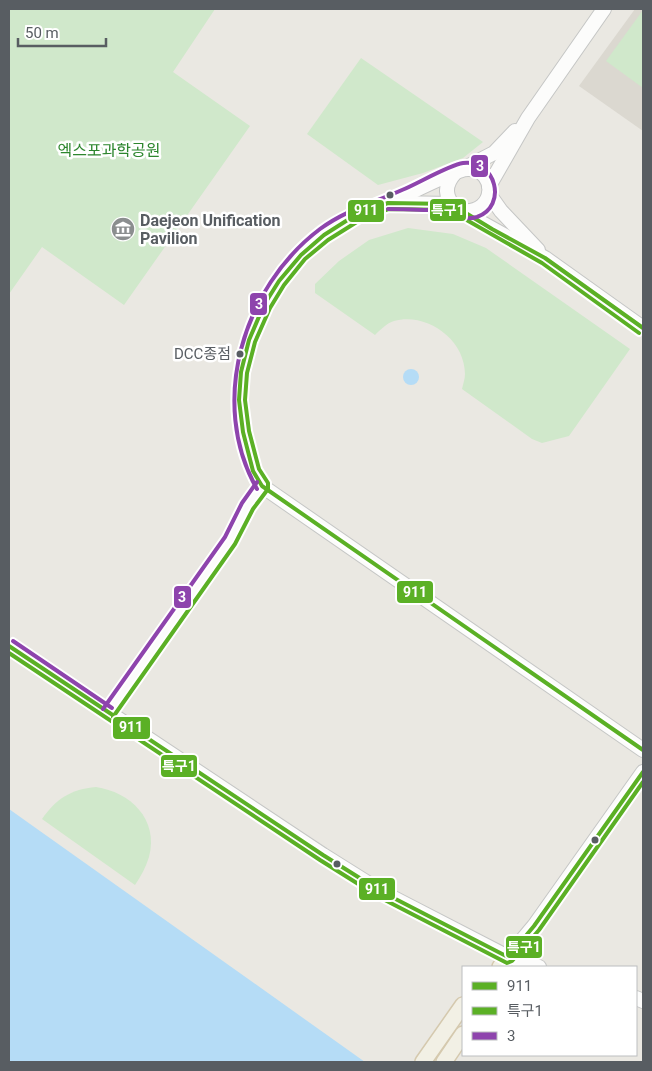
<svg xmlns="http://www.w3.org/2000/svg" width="652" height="1071" font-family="Roboto,'Noto Sans KR',sans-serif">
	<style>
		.education { fill: #dbd8d0 }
		.green { fill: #d0e8cb }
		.water { fill: #b5dcf6 }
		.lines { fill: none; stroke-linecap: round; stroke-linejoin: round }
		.secondary-casing { stroke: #c5c6c5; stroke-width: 16 }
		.primary-casing { stroke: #d5c9ae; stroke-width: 18 }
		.secondary { stroke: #fcfcfb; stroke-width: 14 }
		.primary { stroke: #f2f0e5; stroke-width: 15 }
		.bus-1-casing { stroke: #fff; stroke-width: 8 }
		.bus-2-casing { stroke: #fff; stroke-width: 8 }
		.bus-3-casing { stroke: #fff; stroke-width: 8 }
		.bus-1 { stroke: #5bb025; stroke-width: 4 }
		.bus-2 { stroke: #5bb025; stroke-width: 4 }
		.bus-3 { stroke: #8e44ad; stroke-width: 4 }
		.bus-dot { fill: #585d62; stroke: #fff; stroke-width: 2 }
		.labels { text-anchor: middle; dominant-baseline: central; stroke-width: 5; stroke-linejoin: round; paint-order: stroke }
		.bus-label { font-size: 15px; fill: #585d62; stroke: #fff; text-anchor: end }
		.park-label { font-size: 16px; fill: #2d862e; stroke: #fff }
		.poi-label { font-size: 16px; font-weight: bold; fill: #585d62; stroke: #fff; text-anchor: start }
		.line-badge { stroke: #fff; stroke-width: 2 }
		.badge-label { font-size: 14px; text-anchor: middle; font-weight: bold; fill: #fff }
	</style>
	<rect width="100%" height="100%" fill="#eae8e2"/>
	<polygon class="education" points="635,9 643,9 643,131 579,86"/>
	<g class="green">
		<polygon points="9,9 215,9 173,72 250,126 124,305 42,247 9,294"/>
		<polygon points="643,10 643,88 606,61"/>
		<polygon points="361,58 483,142 463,158 423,173 378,185 307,134"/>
		<path d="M408 228 453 234 486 248 630 349 569 436 542 443 532 439 462 389C463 384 465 379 465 374 465 339 426 312 394 321 387 323 380 330 375 335L315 293V284L339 261 369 240Z"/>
		<path d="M96 787C130 792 159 819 149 857 146 867 141 876 135 885L42 819C56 799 71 789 96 787Z"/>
	</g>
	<g class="water">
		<circle cx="411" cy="377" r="8"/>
		<polygon points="9,809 365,1062 9,1062"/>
	</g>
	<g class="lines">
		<g class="secondary-casing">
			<g id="secondary">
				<polyline points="463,169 494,153 515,131"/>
				<path d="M455 173C444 185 444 198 457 209L545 258 643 328"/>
				<polyline points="489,186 528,118 604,9"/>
				<polyline points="489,194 501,211 538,250"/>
				<polyline points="393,203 451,204"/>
				<path d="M463 211C496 214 498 170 469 169 458 168 412 192 399 198 386 204 371 208 357 214 346 219 335 227 325 234 312 243 300 256 290 268 248 320 230 379 246 444 250 461 253 472 262 486L643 750"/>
				<polyline points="9,646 323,855 382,892 508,957 539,967"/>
				<polyline points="108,713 230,540 248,506 262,486"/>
				<polyline points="508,957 534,926 643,772"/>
				<polyline points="636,998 643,1001"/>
			</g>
		</g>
		<g class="primary-casing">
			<g id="primary">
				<polyline points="500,967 508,957"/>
				<polyline points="423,1062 463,1005"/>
				<polyline points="444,1062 463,1034"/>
			</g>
		</g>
		<use href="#secondary" class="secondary"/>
		<use href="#primary" class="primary"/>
		<g class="bus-1-casing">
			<g id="bus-1">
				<polyline points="643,328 545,258 492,229 451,204 388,203 357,214 324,235 301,255 279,281 264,305 249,340 241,372 239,400 243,432 253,471 262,486 643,750"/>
				<polyline points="9,646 323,855 382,892 508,957"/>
				<polyline points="508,957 534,926 643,772"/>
			</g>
		</g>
		<g class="bus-2-casing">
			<g id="bus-2">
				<polyline points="9,653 320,860 379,897 507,963 512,961 539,930 643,782"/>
				<polyline points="113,717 235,544 253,509 268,489 268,483 259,469 249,431 245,400 247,373 255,342 270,308 284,285 305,259 328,240 360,220 389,209 449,210 542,263 639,333"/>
			</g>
		</g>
		<g class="bus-3-casing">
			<g id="bus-3">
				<path d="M257 489C208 403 243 287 320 229 346 210 373 203 402 190 417 184 449 165 463 163 496 159 508 206 477 217 463 221 459 214 448 210 444 209 438 210 433 210 418 210 403 209 388 209"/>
				<polyline points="13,641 112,708"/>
				<polyline points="103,709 225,537 242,503 257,482"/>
			</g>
		</g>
		<use href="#bus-1" class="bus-1"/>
		<use href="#bus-2" class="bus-2"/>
		<use href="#bus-3" class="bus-3"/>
	</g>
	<defs>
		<g id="museum-disc" transform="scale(1.25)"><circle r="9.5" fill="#8b8e8f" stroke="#fff"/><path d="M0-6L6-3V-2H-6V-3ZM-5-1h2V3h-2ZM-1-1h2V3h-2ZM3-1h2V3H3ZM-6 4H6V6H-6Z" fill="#fff"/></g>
	</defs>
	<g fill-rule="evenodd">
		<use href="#museum-disc" x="123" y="229"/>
	</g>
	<g class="bus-dot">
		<circle cx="390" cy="195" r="4.5"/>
		<circle cx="240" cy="354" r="4.5"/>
		<circle cx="595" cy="840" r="4.5"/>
		<circle cx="337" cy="864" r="4.5"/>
	</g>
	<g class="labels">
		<g class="bus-label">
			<text x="231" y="354">DCC종점</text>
		</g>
		<g class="park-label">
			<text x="109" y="150">엑스포과학공원</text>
		</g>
		<g class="poi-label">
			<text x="140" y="220">Daejeon Unification<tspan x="140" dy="18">Pavilion</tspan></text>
		</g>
	</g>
	<g class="line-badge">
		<rect x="470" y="154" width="19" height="24" rx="5" fill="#8e44ad"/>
		<rect x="429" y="198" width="38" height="24" rx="5" fill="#5bb025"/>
		<rect x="347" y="199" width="38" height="24" rx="5" fill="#5bb025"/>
		<rect x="249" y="292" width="19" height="24" rx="5" fill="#8e44ad"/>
		<rect x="396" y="580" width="38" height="24" rx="5" fill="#5bb025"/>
		<rect x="173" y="585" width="19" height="24" rx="5" fill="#8e44ad"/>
		<rect x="112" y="716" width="39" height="24" rx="5" fill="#5bb025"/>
		<rect x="160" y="754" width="38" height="24" rx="5" fill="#5bb025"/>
		<rect x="358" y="877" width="38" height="24" rx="5" fill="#5bb025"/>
		<rect x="505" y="935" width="38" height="24" rx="5" fill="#5bb025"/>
	</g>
	<g class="badge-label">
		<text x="480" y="171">3</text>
		<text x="448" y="215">특구1</text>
		<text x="366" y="215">911</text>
		<text x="259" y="309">3</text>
		<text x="415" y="597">911</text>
		<text x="182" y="602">3</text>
		<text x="131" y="732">911</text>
		<text x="179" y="771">특구1</text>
		<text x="377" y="894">911</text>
		<text x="524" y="952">특구1</text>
	</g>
	<rect width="652" height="1071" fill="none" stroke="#585d62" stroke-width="20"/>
	<rect x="462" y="966" width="175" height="90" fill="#ffffff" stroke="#bcbec0"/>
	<rect x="472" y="982" width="25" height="8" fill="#5bb025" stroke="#bcbec0"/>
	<text x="507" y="991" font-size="15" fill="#585d62">911</text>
	<rect x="472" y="1007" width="25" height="8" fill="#5bb025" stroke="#bcbec0"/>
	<text x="507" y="1016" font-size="15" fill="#585d62">특구1</text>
	<rect x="472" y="1032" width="25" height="8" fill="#8e44ad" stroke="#bcbec0"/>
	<text x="507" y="1041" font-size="15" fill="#585d62">3</text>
	<path d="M18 38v8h88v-8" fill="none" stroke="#585d62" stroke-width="2.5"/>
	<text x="25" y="38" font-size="15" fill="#585d62" stroke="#ffffff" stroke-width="4" paint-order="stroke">50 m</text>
</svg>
